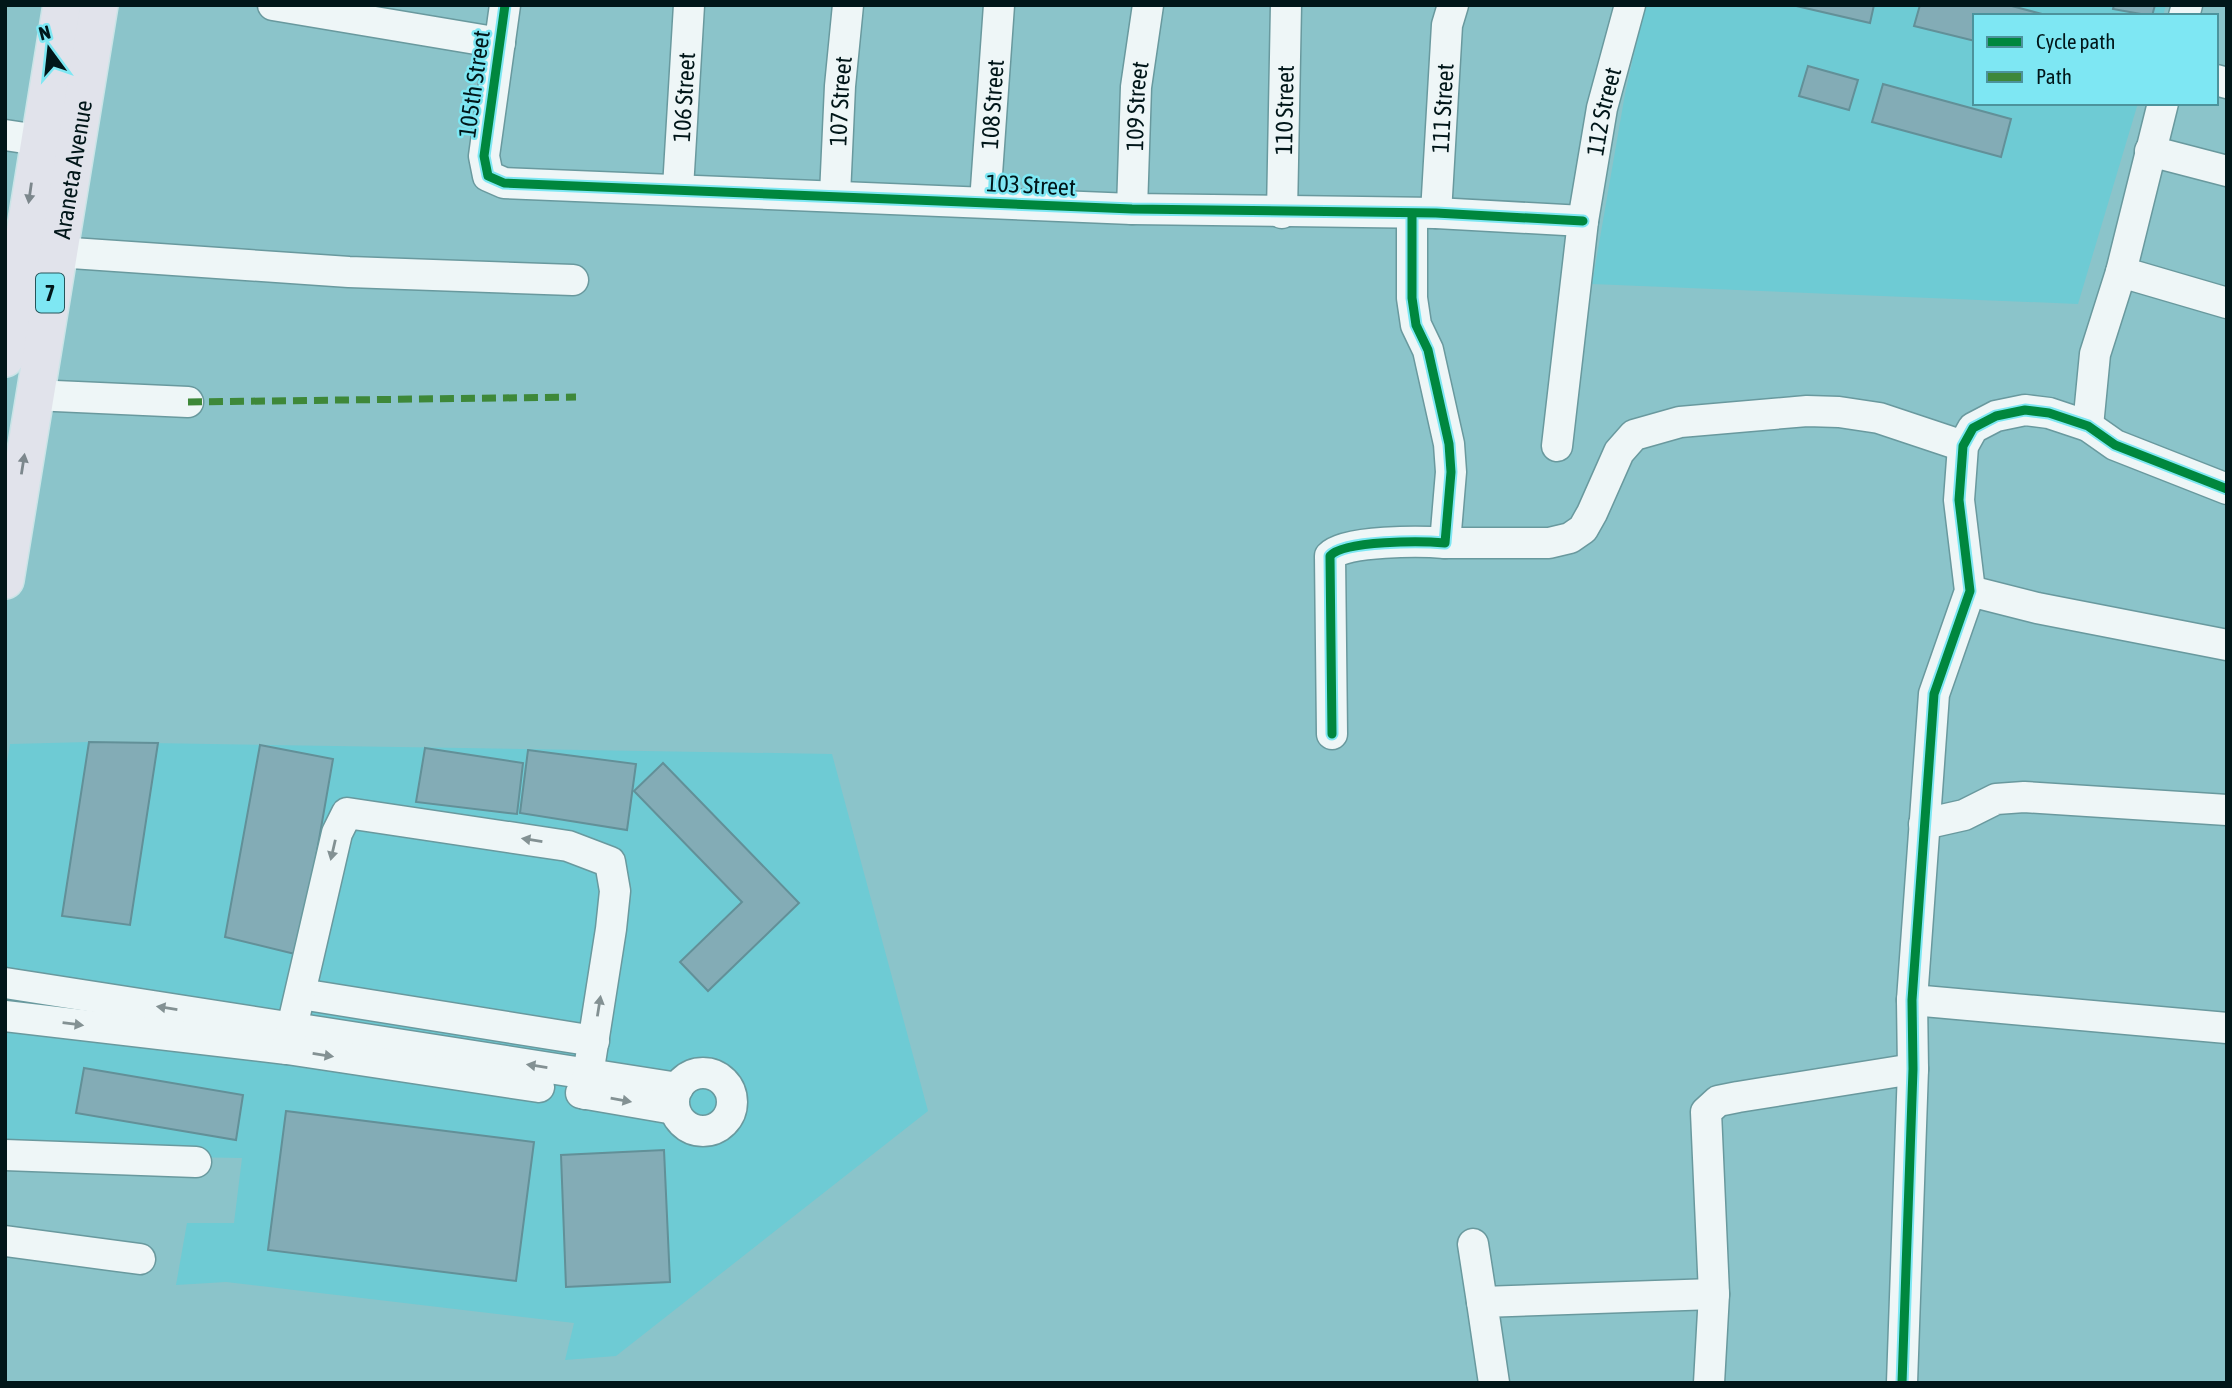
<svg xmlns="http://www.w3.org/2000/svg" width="2232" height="1388" font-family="'Asap Condensed',sans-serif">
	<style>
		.built { fill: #6ecbd4 }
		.building { fill: #83acb6; stroke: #629098; stroke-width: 2 }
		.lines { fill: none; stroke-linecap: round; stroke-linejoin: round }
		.minor-casing { stroke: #69999e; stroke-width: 33 }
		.major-casing { stroke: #cbe4e7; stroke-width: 40 }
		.minor { stroke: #eef6f7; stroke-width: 30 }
		.major { stroke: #e1e3eb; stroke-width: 37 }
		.quiet { stroke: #3e8839; stroke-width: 7; stroke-dasharray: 14 7; stroke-linecap: butt }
		.cycleway-casing { stroke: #7ee7f3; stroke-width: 13 }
		.cycleway { stroke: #00873e; stroke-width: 9 }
		.oneway { fill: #7c878c }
		.oneway2 { fill: #839193 }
		.labels { text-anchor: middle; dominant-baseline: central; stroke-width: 5; stroke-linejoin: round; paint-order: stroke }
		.shield { fill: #7ee7f3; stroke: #26555a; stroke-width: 2 }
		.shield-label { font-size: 23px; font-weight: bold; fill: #011619 }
		.street-label { font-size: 24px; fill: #011619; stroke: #7ee7f3 }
	</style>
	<rect width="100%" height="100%" fill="#8bc4ca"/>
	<g class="built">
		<polygon points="1645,5 2166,5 2163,16 1975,16 1975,103 2138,103 2078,304 1592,284 1625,94"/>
		<polygon points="89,742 832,754 928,1111 616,1356 565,1360 574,1323 226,1282 176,1285 187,1223 234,1223 242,1158 5,1154 5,775 10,744"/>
	</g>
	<g class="building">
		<polygon points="1792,5 1874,5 1870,23"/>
		<polygon points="1920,5 2008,5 2042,14 1975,16 1975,41 1914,26"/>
		<polygon points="2114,5 2155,5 2152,16 2113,9"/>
		<polygon points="1808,66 1858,80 1849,110 1799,96"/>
		<polygon points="1883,84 2011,119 2001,157 1872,122"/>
		<polygon points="89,742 158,743 130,925 62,916"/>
		<polygon points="260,745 333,759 299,955 225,937"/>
		<polygon points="425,748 523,763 517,814 416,802"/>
		<polygon points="528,750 636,764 627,830 520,813"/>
		<polygon points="663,763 799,903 708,991 680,962 742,902 634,791"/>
		<polygon points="84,1068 243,1095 236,1140 76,1113"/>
		<polygon points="286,1111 534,1142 516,1281 268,1250"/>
		<polygon points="664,1150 670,1282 566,1287 561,1155"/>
	</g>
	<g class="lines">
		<g class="minor-casing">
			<g id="minor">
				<polyline points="273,5 500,43"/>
				<polyline points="505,5 484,156 488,176 504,183 1132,209 1436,213 1583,221"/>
				<polyline points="2184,16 2187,5"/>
				<polyline points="2216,80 2227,83"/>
				<polyline points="5,135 38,140"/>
				<polyline points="2150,151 2227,171"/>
				<path id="s1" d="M678 188 689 5"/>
				<path id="s2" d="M835 195 840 86 848 5"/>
				<path id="s3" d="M985 202 999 5"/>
				<path id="s4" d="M1132 209 1136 87 1148 5"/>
				<path id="s5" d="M1282 213 1286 5"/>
				<path id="s6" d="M1436 213 1447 25 1453 5"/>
				<polyline points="57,252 349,272 573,280"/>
				<polyline points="2121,272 2227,303"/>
				<polyline points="33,395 188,402"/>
				<polyline points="2088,426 2095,354 2121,272 2163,103"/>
				<path id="s7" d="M1557 446 1583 221 1602 108 1630 5"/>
				<polyline points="1445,543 1549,543 1570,538 1583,529 1592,513 1619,452 1634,435 1680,422 1807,411 1839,412 1879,418 1963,446"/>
				<polyline points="1970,591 2037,608 2227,645"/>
				<path d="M1332 734 1330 556C1344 540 1423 541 1445 543L1451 472 1449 444 1428 350 1416 325 1412 298V214"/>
				<polyline points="1924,824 1964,815 1996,799 2024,797 2227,810"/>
				<polyline points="5,983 678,1088"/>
				<polyline points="301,994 594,1041"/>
				<polyline points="1912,1000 2227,1028"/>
				<polyline points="5,1016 287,1049 539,1087"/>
				<polyline points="287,1049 337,833 347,813 568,846 610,862 615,891 611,929 585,1094"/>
				<circle cx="703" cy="1102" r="29"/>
				<polyline points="581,1093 674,1109"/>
				<polyline points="5,1155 196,1162"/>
				<polyline points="5,1241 140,1259"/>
				<polyline points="1473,1244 1482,1302"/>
				<polyline points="1494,1383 1482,1302 1714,1294"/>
				<polyline points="1709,1383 1714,1294 1706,1112 1718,1101 1738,1097 1913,1069"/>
				<polyline points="1902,1383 1913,1069 1912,1000 1934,694 1970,591 1959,500 1963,446 1973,428 1996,416 2025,410 2049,413 2088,426 2115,445 2227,489"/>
			</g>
		</g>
		<g class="major-casing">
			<g id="major">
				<polyline points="5,358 62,5"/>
				<path id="s8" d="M5 580 99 5"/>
			</g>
		</g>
		<use href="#minor" class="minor"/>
		<use href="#major" class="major"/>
		<polyline class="quiet" points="188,402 576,397"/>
		<g class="cycleway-casing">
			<g id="cycleway">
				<polyline points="505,5 484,156 488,176 504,183 1132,209 1436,213 1583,221"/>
				<path d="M1332 734 1330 556C1344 540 1423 541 1445 543L1451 472 1449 444 1428 350 1416 325 1412 298V214"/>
				<polyline points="1902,1383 1913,1069 1912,1000 1934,694 1970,591 1959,500 1963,446 1973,428 1996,416 2025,410 2049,413 2088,426 2115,445 2227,489"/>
			</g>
		</g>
		<use href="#cycleway" class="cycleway"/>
	</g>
	<defs><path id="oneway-solid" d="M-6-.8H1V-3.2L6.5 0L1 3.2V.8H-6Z" transform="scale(1.75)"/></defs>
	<g class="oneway">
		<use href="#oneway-solid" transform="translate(30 193) rotate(98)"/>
		<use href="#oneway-solid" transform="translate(23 464) rotate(-81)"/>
	</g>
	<g class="oneway2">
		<use href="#oneway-solid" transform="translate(532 840) rotate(-171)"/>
		<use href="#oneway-solid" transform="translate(333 850) rotate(103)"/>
		<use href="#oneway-solid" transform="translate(599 1006) rotate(-81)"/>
		<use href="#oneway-solid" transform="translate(167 1008) rotate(-171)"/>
		<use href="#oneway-solid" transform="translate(73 1024) rotate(7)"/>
		<use href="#oneway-solid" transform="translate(323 1055) rotate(9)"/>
		<use href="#oneway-solid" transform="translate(537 1066) rotate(-171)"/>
		<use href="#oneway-solid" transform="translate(621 1100) rotate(10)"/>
	</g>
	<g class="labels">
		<rect class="shield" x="36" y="273.5" width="28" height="39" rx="5"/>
		<g class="shield-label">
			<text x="50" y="293">7</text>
		</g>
		<g class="street-label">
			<text transform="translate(474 84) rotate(-82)">105th Street</text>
			<text stroke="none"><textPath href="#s1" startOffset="91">106 Street</textPath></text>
			<text stroke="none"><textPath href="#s2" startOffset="94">107 Street</textPath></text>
			<text stroke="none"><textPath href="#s3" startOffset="98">108 Street</textPath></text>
			<text stroke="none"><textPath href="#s4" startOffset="103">109 Street</textPath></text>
			<text stroke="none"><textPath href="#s5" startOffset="103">110 Street</textPath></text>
			<text stroke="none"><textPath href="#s6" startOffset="105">111 Street</textPath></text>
			<text stroke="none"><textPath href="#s7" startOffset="338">112 Street</textPath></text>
			<text stroke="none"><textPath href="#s8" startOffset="416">Araneta Avenue</textPath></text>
			<text transform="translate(1031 185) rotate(3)">103 Street</text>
		</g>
	</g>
	<rect width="2232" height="1388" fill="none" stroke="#011619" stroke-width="14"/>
	<rect x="1973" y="14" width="245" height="91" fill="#7ee7f3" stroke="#4c939c" stroke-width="2"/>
	<rect x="1987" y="37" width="35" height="10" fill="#00873e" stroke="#4c939c" stroke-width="2"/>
	<text x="2036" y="49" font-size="21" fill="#011619">Cycle path</text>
	<rect x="1987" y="72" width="35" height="10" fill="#3e8839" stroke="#4c939c" stroke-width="2"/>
	<text x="2036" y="84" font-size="21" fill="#011619">Path</text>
	<g transform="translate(49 49) rotate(345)" stroke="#7ee7f3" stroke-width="5" paint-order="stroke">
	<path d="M0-5L12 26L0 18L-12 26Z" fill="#011619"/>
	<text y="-10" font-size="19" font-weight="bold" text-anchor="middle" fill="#011619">N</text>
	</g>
</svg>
